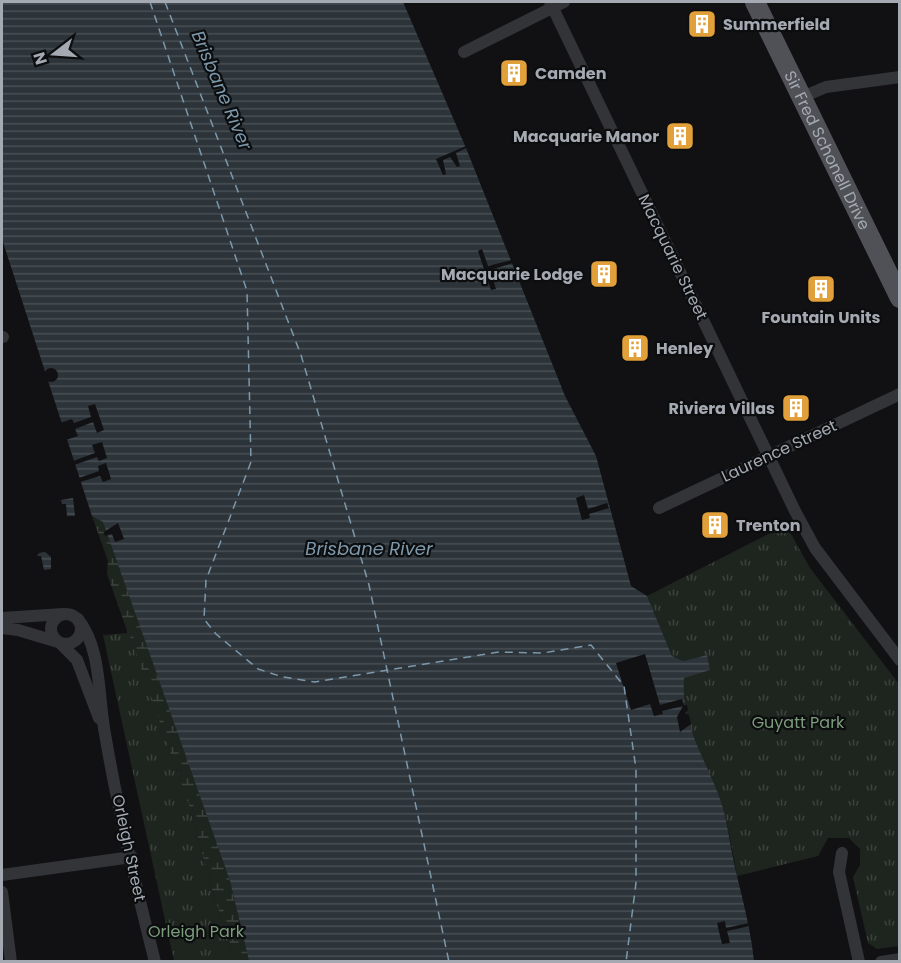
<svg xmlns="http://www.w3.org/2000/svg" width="901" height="963" font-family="Poppins,sans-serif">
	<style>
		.wetland { fill: url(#wetland-marsh) }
		.park { fill: url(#park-tufts) }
		.water { fill: url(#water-rules) }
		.pier { fill: #111113 }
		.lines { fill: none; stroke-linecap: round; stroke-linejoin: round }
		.ferry { stroke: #7d98ab; stroke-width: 1.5; stroke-dasharray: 8 6; stroke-linecap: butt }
		.minor { stroke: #333437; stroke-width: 12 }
		.primary { stroke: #4f5156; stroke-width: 20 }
		.labels { text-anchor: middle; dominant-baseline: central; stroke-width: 4.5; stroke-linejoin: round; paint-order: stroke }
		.poi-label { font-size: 16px; font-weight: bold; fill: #a4a9b2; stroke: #0c0d0e; text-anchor: start }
		.street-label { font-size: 16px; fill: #a4a9b2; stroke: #0c0d0e }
		.park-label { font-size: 16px; fill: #7c9c7c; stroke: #0c0d0e }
		.water-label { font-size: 18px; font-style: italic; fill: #7d98ab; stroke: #0c0d0e }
	</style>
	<defs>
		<pattern id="wetland-marsh" width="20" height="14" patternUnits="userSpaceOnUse" patternTransform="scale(1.5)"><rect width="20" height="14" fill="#1e251f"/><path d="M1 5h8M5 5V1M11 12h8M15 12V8" fill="none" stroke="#3c423d"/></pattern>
		<pattern id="park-tufts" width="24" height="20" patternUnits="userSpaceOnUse" patternTransform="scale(1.5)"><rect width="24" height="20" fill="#1e251f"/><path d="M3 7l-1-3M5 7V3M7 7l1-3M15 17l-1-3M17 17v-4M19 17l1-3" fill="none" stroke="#3c423d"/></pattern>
		<pattern id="water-rules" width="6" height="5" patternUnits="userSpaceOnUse" patternTransform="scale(1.5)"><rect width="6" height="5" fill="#2c343a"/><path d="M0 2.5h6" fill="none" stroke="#484f54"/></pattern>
	</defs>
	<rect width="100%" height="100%" fill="#111113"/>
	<polygon class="wetland" points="92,516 103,521 230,881 249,961 236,961 214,897 190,809 107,574 108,561"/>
	<g class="park">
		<path d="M786 525 810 568 899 684V946L877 949 868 943 853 877 860 865V849L849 838H828L818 856 737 876C733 853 729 831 723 808 713 778 671 708 684 678 688 670 700 662 707 655L683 661 672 656 647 596Z"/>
		<polygon points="129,633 190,809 214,897 236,961 174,961 103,635"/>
	</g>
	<g class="water">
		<path d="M2 2H403L466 148 565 396 596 456 631 586 647 596 672 656 683 661 707 655 710 670 684 678C680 727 709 763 723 808 729 831 731 853 737 876 744 905 751 932 754 961H249L230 881 103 522 92 516 2 239Z"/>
		<polygon points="73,498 75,516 67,516 66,504 62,504 61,500"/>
		<polygon points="45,552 51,557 51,569 44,570 41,556 37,556 39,553"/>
	</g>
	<g class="pier">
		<polygon points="466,146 466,148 456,153 460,166 457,167 450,157 443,160 446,174 443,175 436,159"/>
		<polygon points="482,249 488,266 512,260 513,263 493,269 491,273 496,289 491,290 478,251"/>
		<circle cx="51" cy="375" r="7"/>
		<polygon points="95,404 104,430 97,433 93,422 75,429 78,436 66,440 60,423 72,419 74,423 91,417 88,406"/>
		<polygon points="102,442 107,458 99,461 97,457 74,465 73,461 95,453 92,445"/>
		<polygon points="106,463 111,479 103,482 100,476 80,482 79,478 99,471 98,466"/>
		<polygon points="584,495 588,509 607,503 609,508 589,514 590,518 582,520 576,498"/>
		<polygon points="118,523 124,539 115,542 112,534 105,536 104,532"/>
		<polygon points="645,654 660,705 682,699 684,705 687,705 688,710 685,713 689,715 691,724 680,732 677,717 683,706 662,711 663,714 654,716 650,704 631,710 616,663"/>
		<polygon points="725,921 726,928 749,923 750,926 727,931 730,943 722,944 717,923"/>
	</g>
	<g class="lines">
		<g class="ferry">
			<polyline points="150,2 247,291 251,462 206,580 204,619 216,634 258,669 283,677 315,682 499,652 543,653 591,645 624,686 636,769 636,883 626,962"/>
			<polyline points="165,2 301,355 369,585 449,962"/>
		</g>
		<g class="minor">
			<polyline points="550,2 795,511 815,548 900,660"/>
			<polyline points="464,52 564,2"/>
			<polyline points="800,98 826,87 900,77"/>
			<polyline points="2,337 3,337"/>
			<polyline points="659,508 900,394"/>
			<circle cx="66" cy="629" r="15"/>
			<polyline points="2,618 63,614"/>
			<path d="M78 619C102 649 98 698 105 734 118 810 136 887 155 962"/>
			<polyline points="2,628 18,630 58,642"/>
			<polyline points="61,644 77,660 99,718"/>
			<polyline points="842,853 839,872 859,962"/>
			<polyline points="2,875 132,857"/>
			<polyline points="2,892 11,962"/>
			<polyline points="881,962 900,959"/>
		</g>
		<path class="primary" id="s1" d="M755 2 900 298"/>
	</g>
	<defs>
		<g id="building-square" transform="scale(1.5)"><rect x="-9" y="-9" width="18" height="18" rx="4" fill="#e2a03a" stroke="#0c0d0e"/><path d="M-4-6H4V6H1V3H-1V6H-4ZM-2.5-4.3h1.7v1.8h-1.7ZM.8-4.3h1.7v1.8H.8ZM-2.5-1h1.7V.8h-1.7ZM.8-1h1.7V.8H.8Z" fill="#fff"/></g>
	</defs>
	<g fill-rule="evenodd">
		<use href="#building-square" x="702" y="24"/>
		<use href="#building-square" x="514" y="73"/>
		<use href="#building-square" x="680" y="136"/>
		<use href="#building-square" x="604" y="274"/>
		<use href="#building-square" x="821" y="289"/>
		<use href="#building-square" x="635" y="348"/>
		<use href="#building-square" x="796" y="408"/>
		<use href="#building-square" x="715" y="525"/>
	</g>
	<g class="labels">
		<g class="poi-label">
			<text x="723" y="24">Summerfield</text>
			<text x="535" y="73">Camden</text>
			<text x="659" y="136" text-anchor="end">Macquarie Manor</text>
			<text x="583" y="274" text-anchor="end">Macquarie Lodge</text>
			<text x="821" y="317" text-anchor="middle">Fountain Units</text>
			<text x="656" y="348">Henley</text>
			<text x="775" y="408" text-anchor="end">Riviera Villas</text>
			<text x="736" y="525">Trenton</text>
		</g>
		<g class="street-label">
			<text stroke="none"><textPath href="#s1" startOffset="165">Sir Fred Schonell Drive</textPath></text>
			<text transform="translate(673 257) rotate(64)">Macquarie Street</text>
			<text transform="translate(779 451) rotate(-25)">Laurence Street</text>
			<text transform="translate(129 848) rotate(78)">Orleigh Street</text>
		</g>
		<g class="park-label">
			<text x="798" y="722">Guyatt Park</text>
			<text x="196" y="931">Orleigh Park</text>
		</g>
		<g class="water-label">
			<text transform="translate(222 90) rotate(67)">Brisbane River</text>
			<text x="369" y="548">Brisbane River</text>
		</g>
	</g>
	<rect width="901" height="963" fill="none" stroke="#a4a9b2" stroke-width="6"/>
	<g transform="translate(54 54) rotate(253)" stroke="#0c0d0e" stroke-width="4.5" paint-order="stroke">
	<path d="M0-4.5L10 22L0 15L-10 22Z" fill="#a4a9b2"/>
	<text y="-9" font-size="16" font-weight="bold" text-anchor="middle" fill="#a4a9b2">N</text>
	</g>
</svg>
